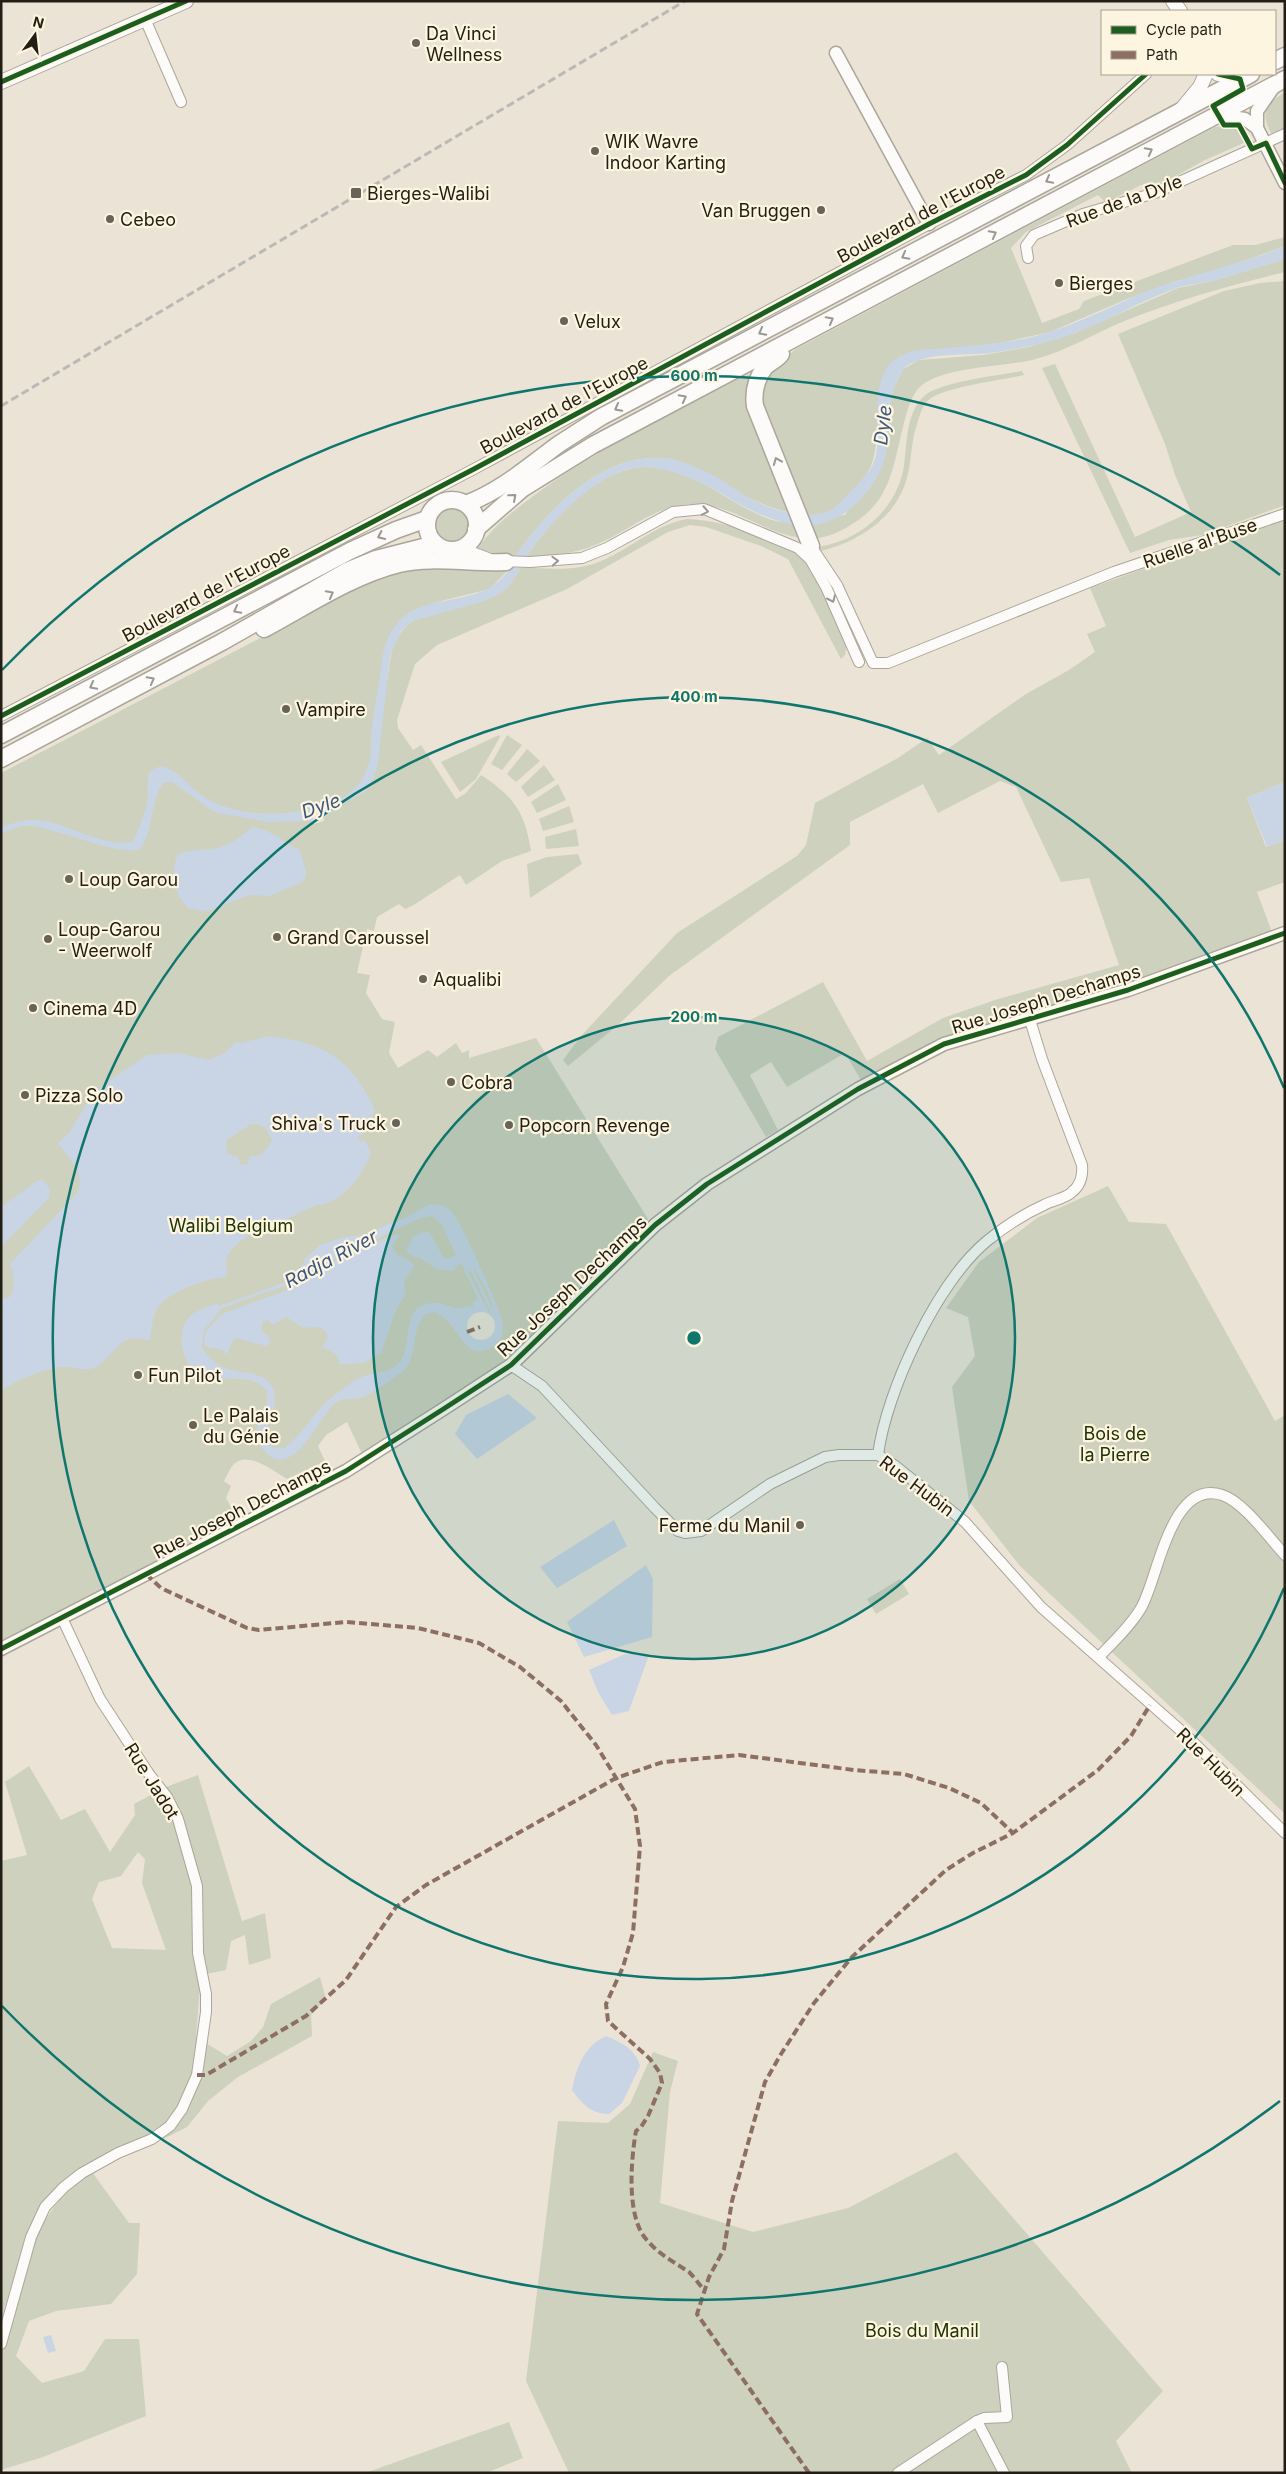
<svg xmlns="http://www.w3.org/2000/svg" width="1286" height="2474" font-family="Inter,sans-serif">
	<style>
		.green { fill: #cdd1bd; fill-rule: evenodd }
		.water { fill: #c9d5e4; fill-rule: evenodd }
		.pier { fill: #ebe4d6 }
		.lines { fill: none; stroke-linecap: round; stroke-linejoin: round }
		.stream { stroke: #c9d5e4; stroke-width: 3 }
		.minor-casing { stroke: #aba69c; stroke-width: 12 }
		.tertiary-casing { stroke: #aba69c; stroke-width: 15 }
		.secondary-casing { stroke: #aba69c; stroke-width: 16 }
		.trunk-casing { stroke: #aba69c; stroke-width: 19 }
		.minor { stroke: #fcfbf9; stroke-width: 10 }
		.tertiary { stroke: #fcfbf9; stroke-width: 12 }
		.secondary { stroke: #fcfbf9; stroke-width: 14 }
		.trunk { stroke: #fcfbf9; stroke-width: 16 }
		.rail { stroke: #bbb9b5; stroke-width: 3; stroke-dasharray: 8 4; stroke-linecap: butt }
		.quiet { stroke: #8d6e63; stroke-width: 4; stroke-dasharray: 8 4; stroke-linecap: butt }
		.cycleway-casing { stroke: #fef5e0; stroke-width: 8 }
		.cycleway { stroke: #1b5e20; stroke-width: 5 }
		.oneway { stroke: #9a9892 }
		.ring { fill: none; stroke: #0f766e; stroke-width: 2.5 }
		.poi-dot { fill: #686359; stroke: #fef5e0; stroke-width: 2 }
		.labels { text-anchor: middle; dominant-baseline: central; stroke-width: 4.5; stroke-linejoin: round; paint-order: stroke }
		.poi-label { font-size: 18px; fill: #221e15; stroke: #fef5e0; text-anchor: start }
		.street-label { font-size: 18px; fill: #221e15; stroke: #fef5e0 }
		.park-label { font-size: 18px; fill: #203505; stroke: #fef5e0 }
		.water-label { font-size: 19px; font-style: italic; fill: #3b5780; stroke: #fef5e0 }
		.centre { fill: #0f766e; stroke: #fef5e0; stroke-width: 2.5 }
		.ring-label { font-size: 15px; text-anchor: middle; font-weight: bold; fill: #0f766e; stroke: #fef5e0; stroke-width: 4.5; stroke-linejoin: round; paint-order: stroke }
	</style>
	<rect width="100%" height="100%" fill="#ebe4d6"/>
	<g class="green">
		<path d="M1285 92V139L1276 143C1269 129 1262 119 1267 104Z"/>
		<path d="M1232 125 1241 131 1246 142 1205 160 1156 187 1141 185 1106 203 1098 195 1026 232 1011 248 1042 323 1079 309 1084 301 1233 245H1255L1285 237V246L1211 273 1176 281 1127 299 1050 332 1005 342 900 356C893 382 884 407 878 433 874 449 876 461 866 475 857 488 842 505 828 512 823 515 812 515 806 515 784 513 765 506 745 496 718 482 692 459 660 458 600 455 546 511 516 556L477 550C492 527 511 513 532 497 597 448 672 414 744 376L770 369 796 349 1215 127Z"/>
		<path d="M1285 259V272C1231 285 1178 300 1127 320 1095 333 1065 352 1032 360 1003 367 935 367 917 390 909 401 906 415 903 427 891 475 890 505 842 530 789 559 746 504 693 504 659 504 634 527 604 541 578 554 555 555 526 557 551 521 596 469 644 467 662 466 686 475 702 483 725 495 752 515 776 521 789 524 829 516 845 515L887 446V416L894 387 903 369 919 360 983 355 1029 347 1075 333 1178 288 1213 281Z"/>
		<polygon points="1285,281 1285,505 1203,535 1169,540 1130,553 1042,368 1055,364 1135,537 1191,512 1175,475 1165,444 1118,334 1224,291 1260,283"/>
		<path d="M1022 371 1024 375C1002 380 947 387 931 398 922 404 920 415 917 424 910 444 912 466 905 484 892 522 854 543 818 552V547C861 540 897 509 904 466 907 443 906 414 923 397 937 382 1000 375 1022 371Z"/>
		<circle cx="451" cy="525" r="18"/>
		<polygon points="1285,518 1285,782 1247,798 1266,847 1285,840 1285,882 1257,892 1272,932 1129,986 965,1034 862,1082 845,1053 787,1087 771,1062 750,1075 778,1130 766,1137 715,1049 718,1037 823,982 867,1061 943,1018 998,999 1119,965 1089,878 1061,882 1016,787 1000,781 938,813 923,784 850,822 850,845 669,976 618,1025 568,1066 563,1060 581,1036 677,933 797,856 806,845 815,803 898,758 927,738 939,755 1026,694 1069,670 1095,652 1087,634 1106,626 1090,588"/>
		<path d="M687 519C721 520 791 539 811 566L847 643 845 655 841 659 788 559 761 546 706 527 690 525 668 532 567 589 437 645 415 664 397 720 398 728 413 750 421 745 456 799 466 793 481 775C514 797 525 812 531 851L502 861 466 885 460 875 412 906 405 909 399 904 377 917 374 931 367 929 357 973 370 975 366 993 382 1019 395 1022 389 1053 398 1068 428 1050 437 1057 456 1043 462 1053 469 1050V1058L536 1038 648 1219 646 1227 501 1366 362 1454 347 1422 326 1435 318 1446 325 1461 287 1479C274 1472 249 1450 234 1464 230 1468 227 1476 224 1481L231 1486 226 1498 239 1521 2 1640 1 773 381 575 398 569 510 568 490 589 433 603 388 638 386 687C392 659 387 642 412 621L507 588 521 568C547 568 576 572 601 561 632 548 654 525 687 519Z"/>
		<polygon points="499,735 500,737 476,779 460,792 441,762"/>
		<polygon points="507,735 522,745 502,770 491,764"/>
		<polygon points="527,749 540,761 516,782 507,774"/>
		<polygon points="544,765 555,780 528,797 521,787"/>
		<polygon points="558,784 566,800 537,813 531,802"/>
		<polygon points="569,806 574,822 543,831 539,819"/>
		<polygon points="576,829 579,846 546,849 545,837"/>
		<polygon points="578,854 582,864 530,898 527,864 547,857"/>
		<polygon points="1108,1186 1129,1222 1166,1224 1275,1421 1285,1415 1285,1814 1020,1566 969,1501 952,1387 975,1356 968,1317 946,1308 979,1262 1037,1218"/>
		<polygon points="900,1579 909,1594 876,1614 867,1599"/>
		<path d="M29 1766 61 1820 85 1809 110 1852 135 1815 134 1804 166 1787 198 1775 242 1921 265 1913 271 1958 249 1965 245 1935 231 1941 226 1970 201 1975 196 2037 227 2056 251 2041 263 2027 271 2004 320 1977 326 1999 311 2015 312 2036 238 2077 208 2101 187 2127 161 2140 155 2131 107 2154 46 2203 30 2226 2 2316 12 2319C30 2254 33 2214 92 2172L129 2223H140L137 2274 111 2304 56 2311 29 2321 16 2356 42 2383 84 2371 105 2339H139L146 2416 43 2457 1 2470V1861L27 1855 5 1782ZM138 1852 145 1859 142 1883 166 1950 112 1948 92 1899 99 1882 121 1876Z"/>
		<polygon points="653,2052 678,2061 670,2092 660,2203 753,2232 848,2208 956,2152 1163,2391 1116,2441 1132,2473 569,2473 526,2381 558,2121 608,2123 630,2104"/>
		<polygon points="509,2422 523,2458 486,2473 365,2473"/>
	</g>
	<g class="water">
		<path d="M1285 246V259C1261 266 1237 274 1213 281 1201 284 1188 284 1177 288 1141 300 1109 321 1074 333 1049 343 1023 348 997 352 968 357 930 350 905 367 901 371 899 378 896 383 887 404 889 425 887 447 883 480 856 512 825 523 802 530 778 522 757 513 737 504 719 491 700 482 683 475 664 468 646 467 600 466 550 523 526 557L516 556C546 511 600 455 660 458 678 458 700 469 717 477 725 482 733 488 742 494 765 508 797 519 824 513 833 511 844 499 850 492 860 482 873 470 876 455 881 429 871 390 888 366 893 359 905 354 913 351 959 346 1008 346 1053 331 1095 317 1133 294 1176 281 1212 270 1249 261 1285 246Z"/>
		<path d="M510 568H521L507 588 496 596 478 603 412 621 401 631 390 656 378 764 373 780 365 792 338 806 325 817 315 821 267 822 214 812 172 782 163 783C152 800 153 820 146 839 144 843 141 849 136 850 117 854 58 830 34 826H22L1 833V827C13 824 24 819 36 820 68 822 99 847 132 842L135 838 147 806 148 774C154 768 159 765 167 768 180 773 189 786 200 794 226 813 266 817 298 811 332 805 364 796 370 757 371 750 371 742 371 734 373 714 377 695 380 675 382 657 384 639 396 625 424 588 482 612 510 568Z"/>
		<polygon points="1285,782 1285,840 1267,847 1247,798"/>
		<path d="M253 827C270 829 284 842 300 850L306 872 305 879 301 883 269 896 249 895 206 912 188 908C174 893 170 873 178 854 191 849 204 851 218 848 231 845 242 835 253 827Z"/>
		<path d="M269 1036C324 1042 352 1059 375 1110L363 1134 358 1137 360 1142 365 1140 371 1154C361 1176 343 1204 316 1205L269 1228C258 1227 231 1245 227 1257 225 1262 226 1267 228 1273L223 1278C207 1277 166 1294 158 1307 151 1318 153 1330 149 1341 117 1328 113 1363 90 1369 81 1371 71 1366 63 1367 55 1367 36 1373 29 1376 19 1379 12 1386 1 1389V1299L10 1297C16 1287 14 1275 10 1264L78 1192C85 1173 69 1158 58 1143L69 1133 90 1098 103 1085 147 1055 178 1053 208 1060 224 1053 236 1042 241 1043ZM256 1124 266 1128 272 1140C264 1154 263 1155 249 1157L248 1164 241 1165 238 1157 228 1154 226 1145 227 1140 250 1125Z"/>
		<polygon points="38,1180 42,1180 50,1188 49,1198 1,1247 1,1207"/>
		<path d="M429 1205C437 1204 444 1205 450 1210 462 1221 494 1299 502 1318 504 1329 504 1340 493 1346 469 1362 463 1337 450 1324 446 1319 440 1315 435 1312L426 1314C410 1328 419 1352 405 1369 401 1373 370 1395 364 1397 355 1400 343 1397 335 1403 318 1418 291 1487 262 1448 246 1426 273 1409 266 1390 249 1366 200 1394 186 1359 182 1351 181 1342 182 1333 186 1311 200 1311 217 1303L220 1311 204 1330 202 1347C223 1384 256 1363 271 1385 285 1405 256 1429 273 1447L284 1448C301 1436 310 1418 325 1403 333 1396 344 1388 352 1382 366 1372 386 1375 398 1364 416 1347 397 1301 437 1303 444 1303 449 1307 455 1308 462 1309 467 1305 473 1307V1303L478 1299 463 1267 467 1270 489 1313 495 1315 489 1295 475 1269 469 1271 460 1263 453 1271 437 1269 419 1257 416 1258 406 1252 413 1237 425 1231 430 1233 443 1257 447 1259 456 1255 442 1225 432 1216 420 1218 332 1260 304 1281 292 1286 291 1281 301 1271H298L306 1258 320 1245 344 1237 364 1235 393 1222C401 1222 419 1209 429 1205Z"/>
		<path d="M398 1234 399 1237 392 1245 393 1249 399 1257 402 1256 415 1266 404 1280 405 1295 396 1310 381 1353 364 1363 340 1364 336 1354 322 1347 328 1337C323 1324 314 1327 303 1328L286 1317 273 1325 268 1320 263 1322 261 1330 267 1335 271 1342 266 1346 236 1338 232 1342 227 1355 223 1350 204 1346 205 1332 222 1314 295 1287 335 1261 364 1246Z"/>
		<polygon points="508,1394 537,1418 477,1459 455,1434 466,1415"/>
		<polygon points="614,1520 627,1546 557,1588 540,1567"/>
		<polygon points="646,1565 653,1579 652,1637 584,1657 567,1622"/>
		<polygon points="625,1654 649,1655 629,1711 612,1715 598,1692 589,1670"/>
		<path d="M606 2036C621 2042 636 2050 640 2066L622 2103 609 2114C591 2114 582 2104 572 2090 576 2068 584 2046 606 2036Z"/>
		<polygon points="51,2335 56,2351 48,2353 43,2337"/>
	</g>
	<g class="pier">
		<polygon points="321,803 324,821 314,824 311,806"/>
		<circle cx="481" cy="1326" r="14"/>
	</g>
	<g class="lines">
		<path class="stream" d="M427 1212 441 1215 466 1257 497 1322C498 1329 498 1334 493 1339 475 1360 460 1326 452 1316 442 1303 425 1306 416 1317 407 1330 414 1351 403 1364 388 1384 356 1385 336 1399 312 1416 310 1444 280 1454 240 1442 282 1408 268 1387 257 1371 218 1378 205 1370 199 1367 194 1358 189 1353L195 1332 207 1312 296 1280 330 1257 361 1241Z"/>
		<g class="minor-casing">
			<g id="minor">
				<polyline points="145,19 181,102"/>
				<polyline points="1028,258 1026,246 1034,235 1083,214 1155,193 1285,134"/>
				<polyline points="464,546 472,552 488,558"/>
				<polyline points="811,546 837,585 873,663 888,663 1114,572 1285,514"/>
				<polyline points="502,561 530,562 582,558 607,548 673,512 704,509 798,548 810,559 826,587 859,662"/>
				<polyline points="1,716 474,469 929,224 1026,175 1067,145 1146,74"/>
				<polyline points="511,1365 542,1386 655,1508 678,1531 685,1533 701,1531 770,1484 825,1457 839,1455 878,1455 894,1465 965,1522 1041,1607 1187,1736 1285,1833"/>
				<path d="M878 1455C886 1392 937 1282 987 1241 1004 1227 1024 1214 1044 1205 1053 1200 1065 1199 1072 1192 1081 1185 1083 1176 1082 1165L1042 1059 1030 1020"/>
				<path d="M1099 1657C1113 1642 1130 1627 1141 1608 1158 1580 1170 1478 1222 1495 1244 1502 1269 1538 1285 1555"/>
				<polyline points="1,2344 31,2237 45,2207 64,2187 82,2173 118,2153 152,2139 170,2126 182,2109 197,2075 206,2012 206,1994 198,1953 197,1886 178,1819 167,1797 149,1774 100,1699 62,1618"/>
				<polyline points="977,2421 1004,2473"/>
				<polyline points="898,2473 977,2421 984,2418 1007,2417 1002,2367"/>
			</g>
		</g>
		<g class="tertiary-casing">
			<g id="tertiary">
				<polyline points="836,53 929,224"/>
				<polyline points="1218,115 1245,119 1257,128 1285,183"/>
				<polyline points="1257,128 1257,111 1273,88"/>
				<polyline points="1,1649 346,1471 445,1408 511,1365 655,1225 707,1184 858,1089 944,1044 1128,990 1285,933"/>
			</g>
		</g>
		<g class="secondary-casing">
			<g id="secondary">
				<polyline points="1173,1 1180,11"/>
				<polyline points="1218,74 1240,79"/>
				<polyline points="1,82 186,1"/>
				<polyline points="1181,110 1200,87 1206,74"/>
			</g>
		</g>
		<g class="trunk-casing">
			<g id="trunk">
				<polyline points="1275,61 1285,56"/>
				<path d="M781 354C777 360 770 362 765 367 756 379 753 392 755 406L811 546"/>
				<circle cx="452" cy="525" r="25"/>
				<path d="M466 504C501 491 529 466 559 444 573 435 587 426 601 417L1251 74"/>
				<polyline points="476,529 522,489 593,445 1285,79"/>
				<path d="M264 629C307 606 351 576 399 564 431 556 473 564 506 562"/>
				<polyline points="1,735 350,551 396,530 427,519"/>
				<polyline points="1,759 222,642 347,571 376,559 435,544"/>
			</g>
		</g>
		<use href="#minor" class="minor"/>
		<use href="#tertiary" class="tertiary"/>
		<use href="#secondary" class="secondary"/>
		<use href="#trunk" class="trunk"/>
		<polyline class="rail" points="1,406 685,1"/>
		<g class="quiet">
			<polyline points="467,1332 480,1327"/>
			<path d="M146 1574 161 1588 247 1628 259 1630 346 1622 418 1628 479 1643 520 1667 561 1701 596 1745 635 1809 640 1846 633 1933 623 1967 606 2004 608 2021 650 2059 660 2073 662 2083 648 2116 641 2127 636 2131C631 2159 626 2216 646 2239 658 2254 674 2262 689 2272 694 2277 699 2284 704 2290"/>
			<polyline points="197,2075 206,2075 306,2016 346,1980 396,1907 426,1885 616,1778 663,1762 739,1755 854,1770 904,1774 949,1788 981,1803 1013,1833"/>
			<polyline points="809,2473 697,2314 709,2277 724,2249 732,2201 765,2082 781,2054 814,2003 852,1957 946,1870 973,1853 1013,1833 1098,1770 1131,1736 1150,1705"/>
		</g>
		<g class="cycleway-casing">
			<g id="cycleway">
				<polyline points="1218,74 1240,79 1243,89 1213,106 1224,125 1239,125 1252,149 1266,143 1285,183"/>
				<polyline points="1,82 186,1"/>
				<polyline points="1,716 474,469 929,224 1026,175 1067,145 1146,74"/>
				<polyline points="1,1649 346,1471 445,1408 511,1365 655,1225 707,1184 858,1089 944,1044 1128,990 1285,933"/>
			</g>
		</g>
		<use href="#cycleway" class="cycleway"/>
	</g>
	<defs><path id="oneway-chevron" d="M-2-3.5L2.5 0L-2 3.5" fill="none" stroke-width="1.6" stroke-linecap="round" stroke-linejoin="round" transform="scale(1.25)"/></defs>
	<g class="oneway">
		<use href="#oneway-chevron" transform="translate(1149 151) rotate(-28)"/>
		<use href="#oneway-chevron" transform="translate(1049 180) rotate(152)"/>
		<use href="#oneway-chevron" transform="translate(993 234) rotate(-28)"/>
		<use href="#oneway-chevron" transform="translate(905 256) rotate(152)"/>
		<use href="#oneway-chevron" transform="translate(830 320) rotate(-28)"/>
		<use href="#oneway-chevron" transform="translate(762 332) rotate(152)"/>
		<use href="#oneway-chevron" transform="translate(683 398) rotate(-28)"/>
		<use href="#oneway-chevron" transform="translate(618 408) rotate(152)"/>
		<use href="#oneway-chevron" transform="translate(777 461) rotate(-112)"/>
		<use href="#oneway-chevron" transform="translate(513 497) rotate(-41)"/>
		<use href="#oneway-chevron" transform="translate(705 511) rotate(11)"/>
		<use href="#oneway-chevron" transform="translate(381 536) rotate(155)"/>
		<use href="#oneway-chevron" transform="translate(555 561) rotate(-2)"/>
		<use href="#oneway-chevron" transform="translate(330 594) rotate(-28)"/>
		<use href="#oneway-chevron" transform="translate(832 599) rotate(66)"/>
		<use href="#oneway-chevron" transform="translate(237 610) rotate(152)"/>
		<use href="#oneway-chevron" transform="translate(151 680) rotate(-28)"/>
		<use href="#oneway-chevron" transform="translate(93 686) rotate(152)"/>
	</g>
	<circle cx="694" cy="1338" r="321" fill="#0f766e" fill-opacity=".12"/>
	<g class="ring">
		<circle cx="694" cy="1338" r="321"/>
		<path d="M1284 1588A641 641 0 1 1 1284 1088"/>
		<path d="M1280 2101A962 962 0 0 1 2 2006M2 670A962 962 0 0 1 1280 575"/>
	</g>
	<g class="poi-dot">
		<circle cx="416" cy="43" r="5"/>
		<circle cx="595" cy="151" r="5"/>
		<rect x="350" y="187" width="12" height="12" rx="2.5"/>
		<circle cx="821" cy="210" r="5"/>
		<circle cx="110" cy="219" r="5"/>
		<circle cx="1059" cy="283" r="5"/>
		<circle cx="564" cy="321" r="5"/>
		<circle cx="286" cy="709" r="5"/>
		<circle cx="69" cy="879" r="5"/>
		<circle cx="277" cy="937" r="5"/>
		<circle cx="48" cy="939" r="5"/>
		<circle cx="423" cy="979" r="5"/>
		<circle cx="33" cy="1008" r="5"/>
		<circle cx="451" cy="1082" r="5"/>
		<circle cx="25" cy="1095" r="5"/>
		<circle cx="396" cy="1123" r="5"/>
		<circle cx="509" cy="1125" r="5"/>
		<circle cx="138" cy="1375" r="5"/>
		<circle cx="193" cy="1425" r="5"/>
		<circle cx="800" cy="1525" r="5"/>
	</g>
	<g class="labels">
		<g class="poi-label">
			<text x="426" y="33">Da Vinci<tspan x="426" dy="21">Wellness</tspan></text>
			<text x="605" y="141">WIK Wavre<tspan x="605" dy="21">Indoor Karting</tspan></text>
			<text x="367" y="193">Bierges-Walibi</text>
			<text x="811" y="210" text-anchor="end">Van Bruggen</text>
			<text x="120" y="219">Cebeo</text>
			<text x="1069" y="283">Bierges</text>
			<text x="574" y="321">Velux</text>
			<text x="296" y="709">Vampire</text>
			<text x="79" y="879">Loup Garou</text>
			<text x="58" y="929">Loup-Garou<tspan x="58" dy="21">- Weerwolf</tspan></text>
			<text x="287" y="937">Grand Caroussel</text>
			<text x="433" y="979">Aqualibi</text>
			<text x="43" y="1008">Cinema 4D</text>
			<text x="461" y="1082">Cobra</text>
			<text x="35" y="1095">Pizza Solo</text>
			<text x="386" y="1123" text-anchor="end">Shiva's Truck</text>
			<text x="519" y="1125">Popcorn Revenge</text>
			<text x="148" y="1375">Fun Pilot</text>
			<text x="203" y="1415">Le Palais<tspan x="203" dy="21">du Génie</tspan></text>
			<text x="790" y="1525" text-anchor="end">Ferme du Manil</text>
		</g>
		<g class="street-label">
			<text transform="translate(1124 201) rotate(-20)">Rue de la Dyle</text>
			<text transform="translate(921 214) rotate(-28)">Boulevard de l'Europe</text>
			<text transform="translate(564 405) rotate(-28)">Boulevard de l'Europe</text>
			<text transform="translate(1200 543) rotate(-19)">Ruelle al'Buse</text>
			<text transform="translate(206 593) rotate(-28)">Boulevard de l'Europe</text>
			<text transform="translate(1046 999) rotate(-17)">Rue Joseph Dechamps</text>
			<text transform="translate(572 1286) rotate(-43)">Rue Joseph Dechamps</text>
			<text transform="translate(917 1486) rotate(37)">Rue Hubin</text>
			<text transform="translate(242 1509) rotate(-27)">Rue Joseph Dechamps</text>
			<text transform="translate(1211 1762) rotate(45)">Rue Hubin</text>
			<text transform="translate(152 1781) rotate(58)">Rue Jadot</text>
		</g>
		<g class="park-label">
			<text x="231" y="1225">Walibi Belgium</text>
			<text x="1115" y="1433">Bois de<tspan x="1115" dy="21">la Pierre</tspan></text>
			<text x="922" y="2330">Bois du Manil</text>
		</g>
		<g class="water-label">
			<text transform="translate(883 425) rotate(-83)">Dyle</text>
			<text transform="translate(321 806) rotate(-19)">Dyle</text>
			<text transform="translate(331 1259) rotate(-28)">Radja River</text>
		</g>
	</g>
	<circle cx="694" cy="1338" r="8" class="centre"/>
	<g class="ring-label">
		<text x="694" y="381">600 m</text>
		<text x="694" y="702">400 m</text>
		<text x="694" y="1022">200 m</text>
	</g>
	<rect width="1286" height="2474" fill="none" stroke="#221e15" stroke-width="5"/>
	<rect x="1101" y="10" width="175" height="65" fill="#fef5e0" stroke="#a69f8f"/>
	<rect x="1111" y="26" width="25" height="8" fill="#1b5e20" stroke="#a69f8f"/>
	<text x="1146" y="35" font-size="15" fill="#221e15">Cycle path</text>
	<rect x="1111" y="51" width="25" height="8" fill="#8d6e63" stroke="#a69f8f"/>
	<text x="1146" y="60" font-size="15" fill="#221e15">Path</text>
	<g transform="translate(35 35) rotate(15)" stroke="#fef5e0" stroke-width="4" paint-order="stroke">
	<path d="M0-4L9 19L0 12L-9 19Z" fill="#221e15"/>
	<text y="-8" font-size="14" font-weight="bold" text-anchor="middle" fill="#221e15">N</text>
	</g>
</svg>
